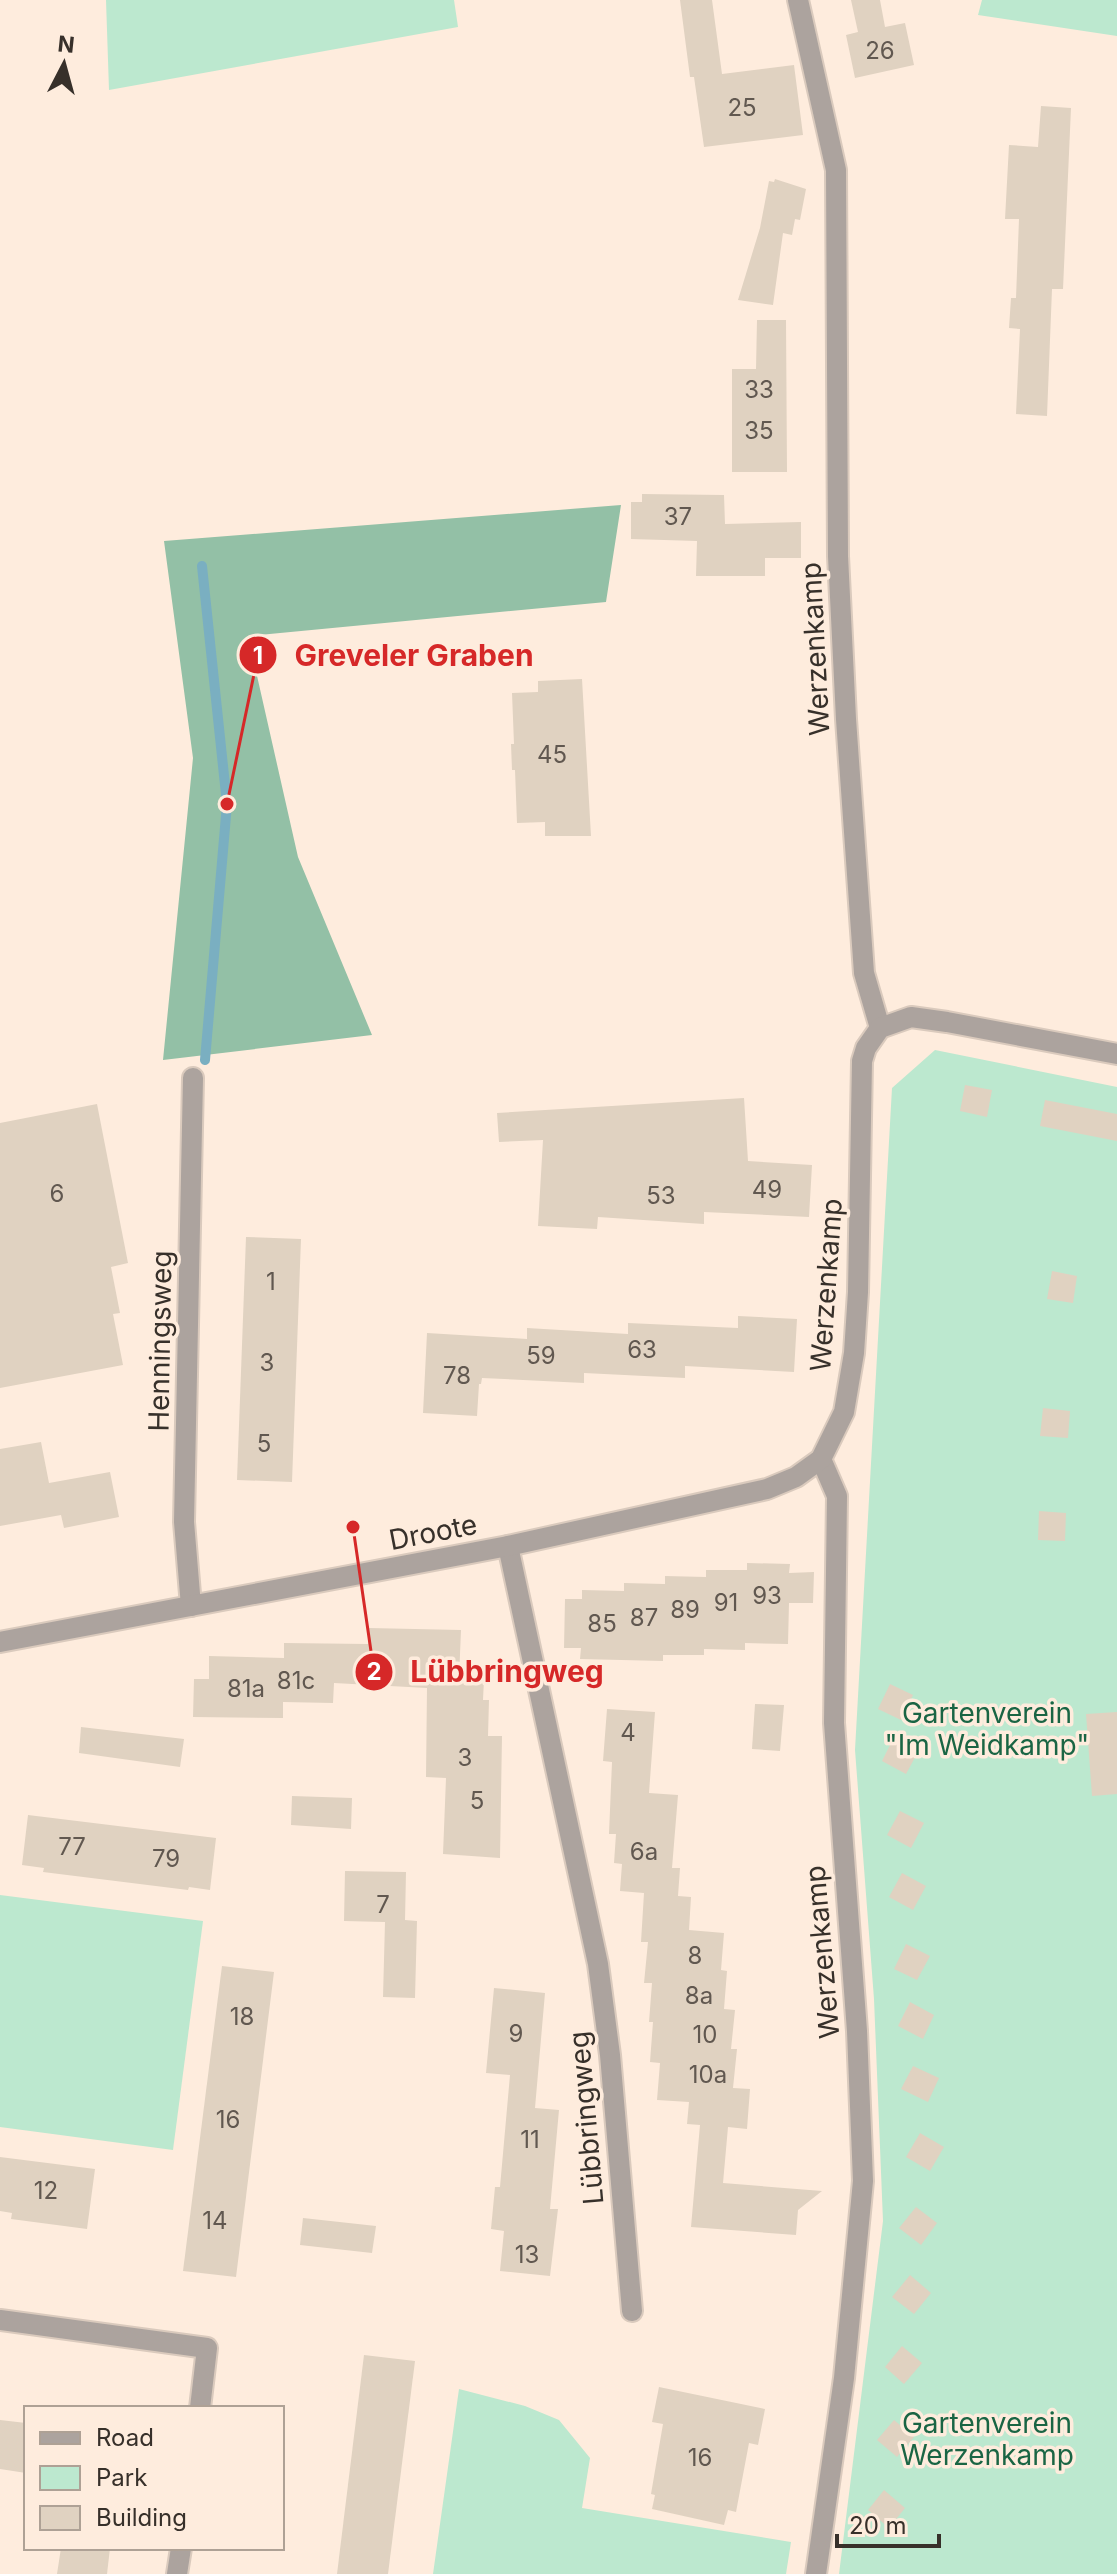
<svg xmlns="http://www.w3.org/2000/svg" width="1117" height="2574" font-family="Inter,sans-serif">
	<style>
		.green { fill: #bce8cf }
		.forest { fill: #93c0a6 }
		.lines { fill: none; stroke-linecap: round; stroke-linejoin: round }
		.stream { stroke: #7aafc1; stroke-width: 10 }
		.building { fill: #e0d2c1 }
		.minor-casing { stroke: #dacabd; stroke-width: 24 }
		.tertiary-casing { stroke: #dacabd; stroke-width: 24 }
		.minor { stroke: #aca39e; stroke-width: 20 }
		.tertiary { stroke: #aca39e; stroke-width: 20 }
		.labels { text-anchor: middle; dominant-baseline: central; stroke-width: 7; stroke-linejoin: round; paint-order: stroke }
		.number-label { font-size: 24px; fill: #615850 }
		.street-label { font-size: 28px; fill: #37302a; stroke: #feecdd }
		.park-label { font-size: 28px; fill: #1a6544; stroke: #feecdd }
		.leader { fill: none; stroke: #d62828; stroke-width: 3 }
		.callout-dot { fill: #d62828; stroke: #feecdd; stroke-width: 3 }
		.mark-label { font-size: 24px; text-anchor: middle; font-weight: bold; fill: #fff }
		.callout-label { font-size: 30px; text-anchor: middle; font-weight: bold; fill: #d62828; stroke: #feecdd; stroke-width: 7; stroke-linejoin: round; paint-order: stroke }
	</style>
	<rect width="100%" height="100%" fill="#feecdd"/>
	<g class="green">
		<polygon points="106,0 454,0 458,27 109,90"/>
		<polygon points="982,0 1117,0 1117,36 978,15"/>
		<polygon points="935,1050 1117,1087 1117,2574 839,2574 883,2221 874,1999 855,1750 892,1088"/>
		<polygon points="0,1895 203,1921 173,2150 0,2127"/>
		<polygon points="459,2389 525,2406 559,2420 590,2458 582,2508 791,2542 786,2574 433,2574"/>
	</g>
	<polygon class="forest" points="621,505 606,602 248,636 298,857 372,1035 163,1060 193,758 164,541"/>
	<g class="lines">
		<polyline class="stream" points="202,566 227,804 205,1060"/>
	</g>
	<g class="building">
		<polygon points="680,0 712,0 722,74 794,65 803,135 704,147 694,77 690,77"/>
		<polygon points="851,0 880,0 885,27 905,23 914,65 855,78 846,35 858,32"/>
		<polygon points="1041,106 1071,108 1063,289 1052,289 1047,416 1016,414 1020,329 1009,328 1011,298 1016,298 1019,219 1005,219 1009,145 1038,147"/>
		<polygon points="775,179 806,189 800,220 795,219 792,235 783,233 773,305 738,300 760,228 769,181 774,182"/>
		<polygon points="757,320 786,320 787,472 732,472 732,369 756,369"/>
		<polygon points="642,494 724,495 725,524 801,522 801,558 765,558 765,576 696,576 697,541 631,539 631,502 642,502"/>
		<polygon points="582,679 591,836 545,836 545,822 517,823 515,770 512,770 511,744 514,744 512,693 538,692 538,681"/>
		<polygon points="965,1085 992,1090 987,1117 960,1111"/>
		<polygon points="744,1098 748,1161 812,1165 809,1217 704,1212 704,1224 598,1217 597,1229 538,1226 543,1140 499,1142 497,1113"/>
		<polygon points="1045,1100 1117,1114 1117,1141 1040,1126"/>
		<polygon points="97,1104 128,1263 111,1267 120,1313 113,1314 123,1365 0,1388 0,1123"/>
		<polygon points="246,1237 301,1239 292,1482 237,1480"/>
		<polygon points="1052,1271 1077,1276 1073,1303 1047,1299"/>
		<polygon points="738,1316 797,1319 794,1372 685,1366 685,1378 584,1373 584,1383 482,1378 481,1384 479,1384 477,1416 423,1413 427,1333 527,1339 527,1328 628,1334 628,1323 738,1328"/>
		<polygon points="1043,1408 1070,1411 1068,1438 1040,1436"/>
		<polygon points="41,1442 49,1483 110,1472 119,1517 64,1528 61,1515 0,1526 0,1449"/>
		<polygon points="1039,1511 1066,1513 1065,1541 1038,1540"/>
		<polygon points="747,1563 790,1564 789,1573 814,1572 813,1603 789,1603 788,1644 745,1643 745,1650 704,1649 704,1655 663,1655 663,1661 580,1659 581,1648 564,1648 565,1599 582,1599 582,1590 624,1591 624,1583 665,1584 665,1576 706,1577 706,1570 747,1570"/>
		<polygon points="369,1628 461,1630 459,1678 484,1679 483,1700 489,1700 488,1736 502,1736 500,1858 443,1854 446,1778 426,1777 427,1688 334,1683 333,1703 283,1702 283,1718 193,1717 194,1679 209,1679 209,1656 284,1658 284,1643 368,1644"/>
		<polygon points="890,1684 913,1695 901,1720 878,1709"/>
		<polygon points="755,1704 784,1705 780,1751 752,1749"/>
		<polygon points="607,1709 655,1712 649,1793 678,1795 672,1868 680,1868 678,1896 691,1897 689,1930 724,1933 721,1970 727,1971 724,2009 735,2010 731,2049 737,2049 733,2088 750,2089 747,2129 728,2127 723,2183 822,2191 798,2210 796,2235 691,2227 700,2125 687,2124 689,2102 657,2100 660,2063 650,2062 653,2022 649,2022 652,1983 644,1983 648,1942 641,1942 644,1893 620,1891 622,1864 614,1863 616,1834 609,1834 612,1762 603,1761"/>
		<polygon points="1117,1712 1117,1794 1092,1796 1086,1714"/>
		<polygon points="81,1727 184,1739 180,1767 79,1753"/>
		<polygon points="894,1737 919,1750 906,1774 882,1761"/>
		<polygon points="292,1796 352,1798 351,1829 291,1825"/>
		<polygon points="900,1811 924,1823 911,1848 887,1835"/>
		<polygon points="28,1815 216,1838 210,1890 189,1887 188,1890 43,1872 44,1868 22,1865"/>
		<polygon points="345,1871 406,1872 405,1920 417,1921 415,1998 383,1997 385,1922 344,1921"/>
		<polygon points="902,1873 926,1886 913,1910 889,1897"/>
		<polygon points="906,1944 930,1956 917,1980 894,1969"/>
		<polygon points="222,1966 274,1972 236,2277 183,2271"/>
		<polygon points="494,1988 545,1993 535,2108 559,2110 550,2209 558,2209 550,2276 500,2271 504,2231 491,2229 495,2187 500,2187 510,2075 486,2073"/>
		<polygon points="910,2002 934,2015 923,2039 898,2026"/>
		<polygon points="913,2066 939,2078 928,2102 901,2089"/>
		<polygon points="920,2133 944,2147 930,2171 906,2157"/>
		<polygon points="0,2157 95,2169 87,2229 11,2219 12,2213 0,2211"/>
		<polygon points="916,2207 937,2223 921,2245 899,2228"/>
		<polygon points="303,2218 376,2226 372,2253 300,2245"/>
		<polygon points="910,2275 931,2293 914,2314 892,2297"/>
		<polygon points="902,2346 922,2363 904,2384 885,2367"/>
		<polygon points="364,2355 415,2361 388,2574 337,2574"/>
		<polygon points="659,2387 765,2409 758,2445 749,2443 736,2512 728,2510 724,2525 652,2509 655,2495 651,2494 663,2424 652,2422"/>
		<polygon points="0,2420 26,2423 26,2473 0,2469"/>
		<polygon points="894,2420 914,2437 897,2457 877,2440"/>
		<polygon points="884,2490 905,2508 889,2528 868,2510"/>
		<polygon points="61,2548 110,2548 107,2574 57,2574"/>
	</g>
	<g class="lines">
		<g class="minor-casing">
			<g id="minor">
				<polyline points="798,0 836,170 838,556 846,719 864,973 880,1028"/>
				<polyline points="508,1546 598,1964 610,2055 632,2311"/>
				<polyline points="191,1606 184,1522 193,1078"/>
				<polyline points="0,2320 207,2348 200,2408"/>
				<polyline points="177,2574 181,2548"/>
				<polyline points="816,2574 844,2378 863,2181 857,2031 834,1723 837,1496 821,1459"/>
			</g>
		</g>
		<g class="tertiary-casing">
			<polyline id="tertiary" points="0,1642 508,1546 767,1489 796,1477 821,1459 844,1412 854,1353 858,1292 862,1061 866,1048 880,1028 911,1017 947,1022 1117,1054"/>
		</g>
		<use href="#minor" class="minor"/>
		<use href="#tertiary" class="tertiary"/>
	</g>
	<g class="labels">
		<g class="number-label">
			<text x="880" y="50">26</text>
			<text x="742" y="107">25</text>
			<text x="759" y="389">33</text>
			<text x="759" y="430">35</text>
			<text x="678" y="516">37</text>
			<text x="552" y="754">45</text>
			<text x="767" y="1189">49</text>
			<text x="57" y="1193">6</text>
			<text x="661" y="1195">53</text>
			<text x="271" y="1281">1</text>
			<text x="642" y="1349">63</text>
			<text x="541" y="1355">59</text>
			<text x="267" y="1362">3</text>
			<text x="457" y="1375">78</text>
			<text x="264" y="1443">5</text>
			<text x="767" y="1595">93</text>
			<text x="726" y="1602">91</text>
			<text x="685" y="1609">89</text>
			<text x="644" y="1617">87</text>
			<text x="602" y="1623">85</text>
			<text x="296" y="1680">81c</text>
			<text x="246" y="1688">81a</text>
			<text x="628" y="1732">4</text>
			<text x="465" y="1757">3</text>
			<text x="477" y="1800">5</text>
			<text x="72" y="1846">77</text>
			<text x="644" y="1851">6a</text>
			<text x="166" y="1858">79</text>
			<text x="383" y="1904">7</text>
			<text x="695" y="1955">8</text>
			<text x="699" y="1995">8a</text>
			<text x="242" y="2016">18</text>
			<text x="516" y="2033">9</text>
			<text x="705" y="2034">10</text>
			<text x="708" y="2074">10a</text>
			<text x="228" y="2119">16</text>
			<text x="530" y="2139">11</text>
			<text x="46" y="2190">12</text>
			<text x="215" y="2220">14</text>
			<text x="527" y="2254">13</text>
			<text x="700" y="2457">16</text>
		</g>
		<g class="street-label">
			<text transform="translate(815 649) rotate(-93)">Werzenkamp</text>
			<text transform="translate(826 1285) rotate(-86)">Werzenkamp</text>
			<text transform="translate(160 1341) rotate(-89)">Henningsweg</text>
			<text transform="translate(433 1532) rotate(-11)">Droote</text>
			<text transform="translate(822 1952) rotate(-95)">Werzenkamp</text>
			<text transform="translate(586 2118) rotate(-95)">Lübbringweg</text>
		</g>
		<g class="park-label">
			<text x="987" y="1713">Gartenverein<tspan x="987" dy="32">"Im Weidkamp"</tspan></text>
			<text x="987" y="2423">Gartenverein<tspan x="987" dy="32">Werzenkamp</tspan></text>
		</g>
	</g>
	<path class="leader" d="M227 804L258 655M353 1527L374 1672"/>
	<g class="callout-dot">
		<circle cx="227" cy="804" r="8"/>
		<circle cx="353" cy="1527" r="8"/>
		<circle cx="258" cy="655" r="20"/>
		<circle cx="374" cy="1672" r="20"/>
	</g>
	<g class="mark-label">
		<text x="258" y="664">1</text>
		<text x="374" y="1680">2</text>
	</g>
	<g class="callout-label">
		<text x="414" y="666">Greveler Graben</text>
		<text x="507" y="1682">Lübbringweg</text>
	</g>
	<rect x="24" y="2406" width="260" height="144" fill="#feecdd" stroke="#aea195" stroke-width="2"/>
	<rect x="40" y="2432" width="40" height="12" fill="#aca39e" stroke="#aea195" stroke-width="2"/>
	<text x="96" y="2446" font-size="24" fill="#37302a">Road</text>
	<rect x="40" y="2466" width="40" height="24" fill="#bce8cf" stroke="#aea195" stroke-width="2"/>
	<text x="96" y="2486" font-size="24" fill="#37302a">Park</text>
	<rect x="40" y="2506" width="40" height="24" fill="#e0d2c1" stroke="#aea195" stroke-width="2"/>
	<text x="96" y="2526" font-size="24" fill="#37302a">Building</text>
	<g transform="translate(64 64) rotate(6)" stroke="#feecdd" stroke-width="6" paint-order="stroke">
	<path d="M0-6L14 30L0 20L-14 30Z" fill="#37302a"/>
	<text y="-12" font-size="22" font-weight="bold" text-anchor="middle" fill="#37302a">N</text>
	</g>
	<path d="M837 2534v12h102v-12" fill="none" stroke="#37302a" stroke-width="4"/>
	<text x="849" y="2534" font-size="24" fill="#37302a" stroke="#feecdd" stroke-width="6" paint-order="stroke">20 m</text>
</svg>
